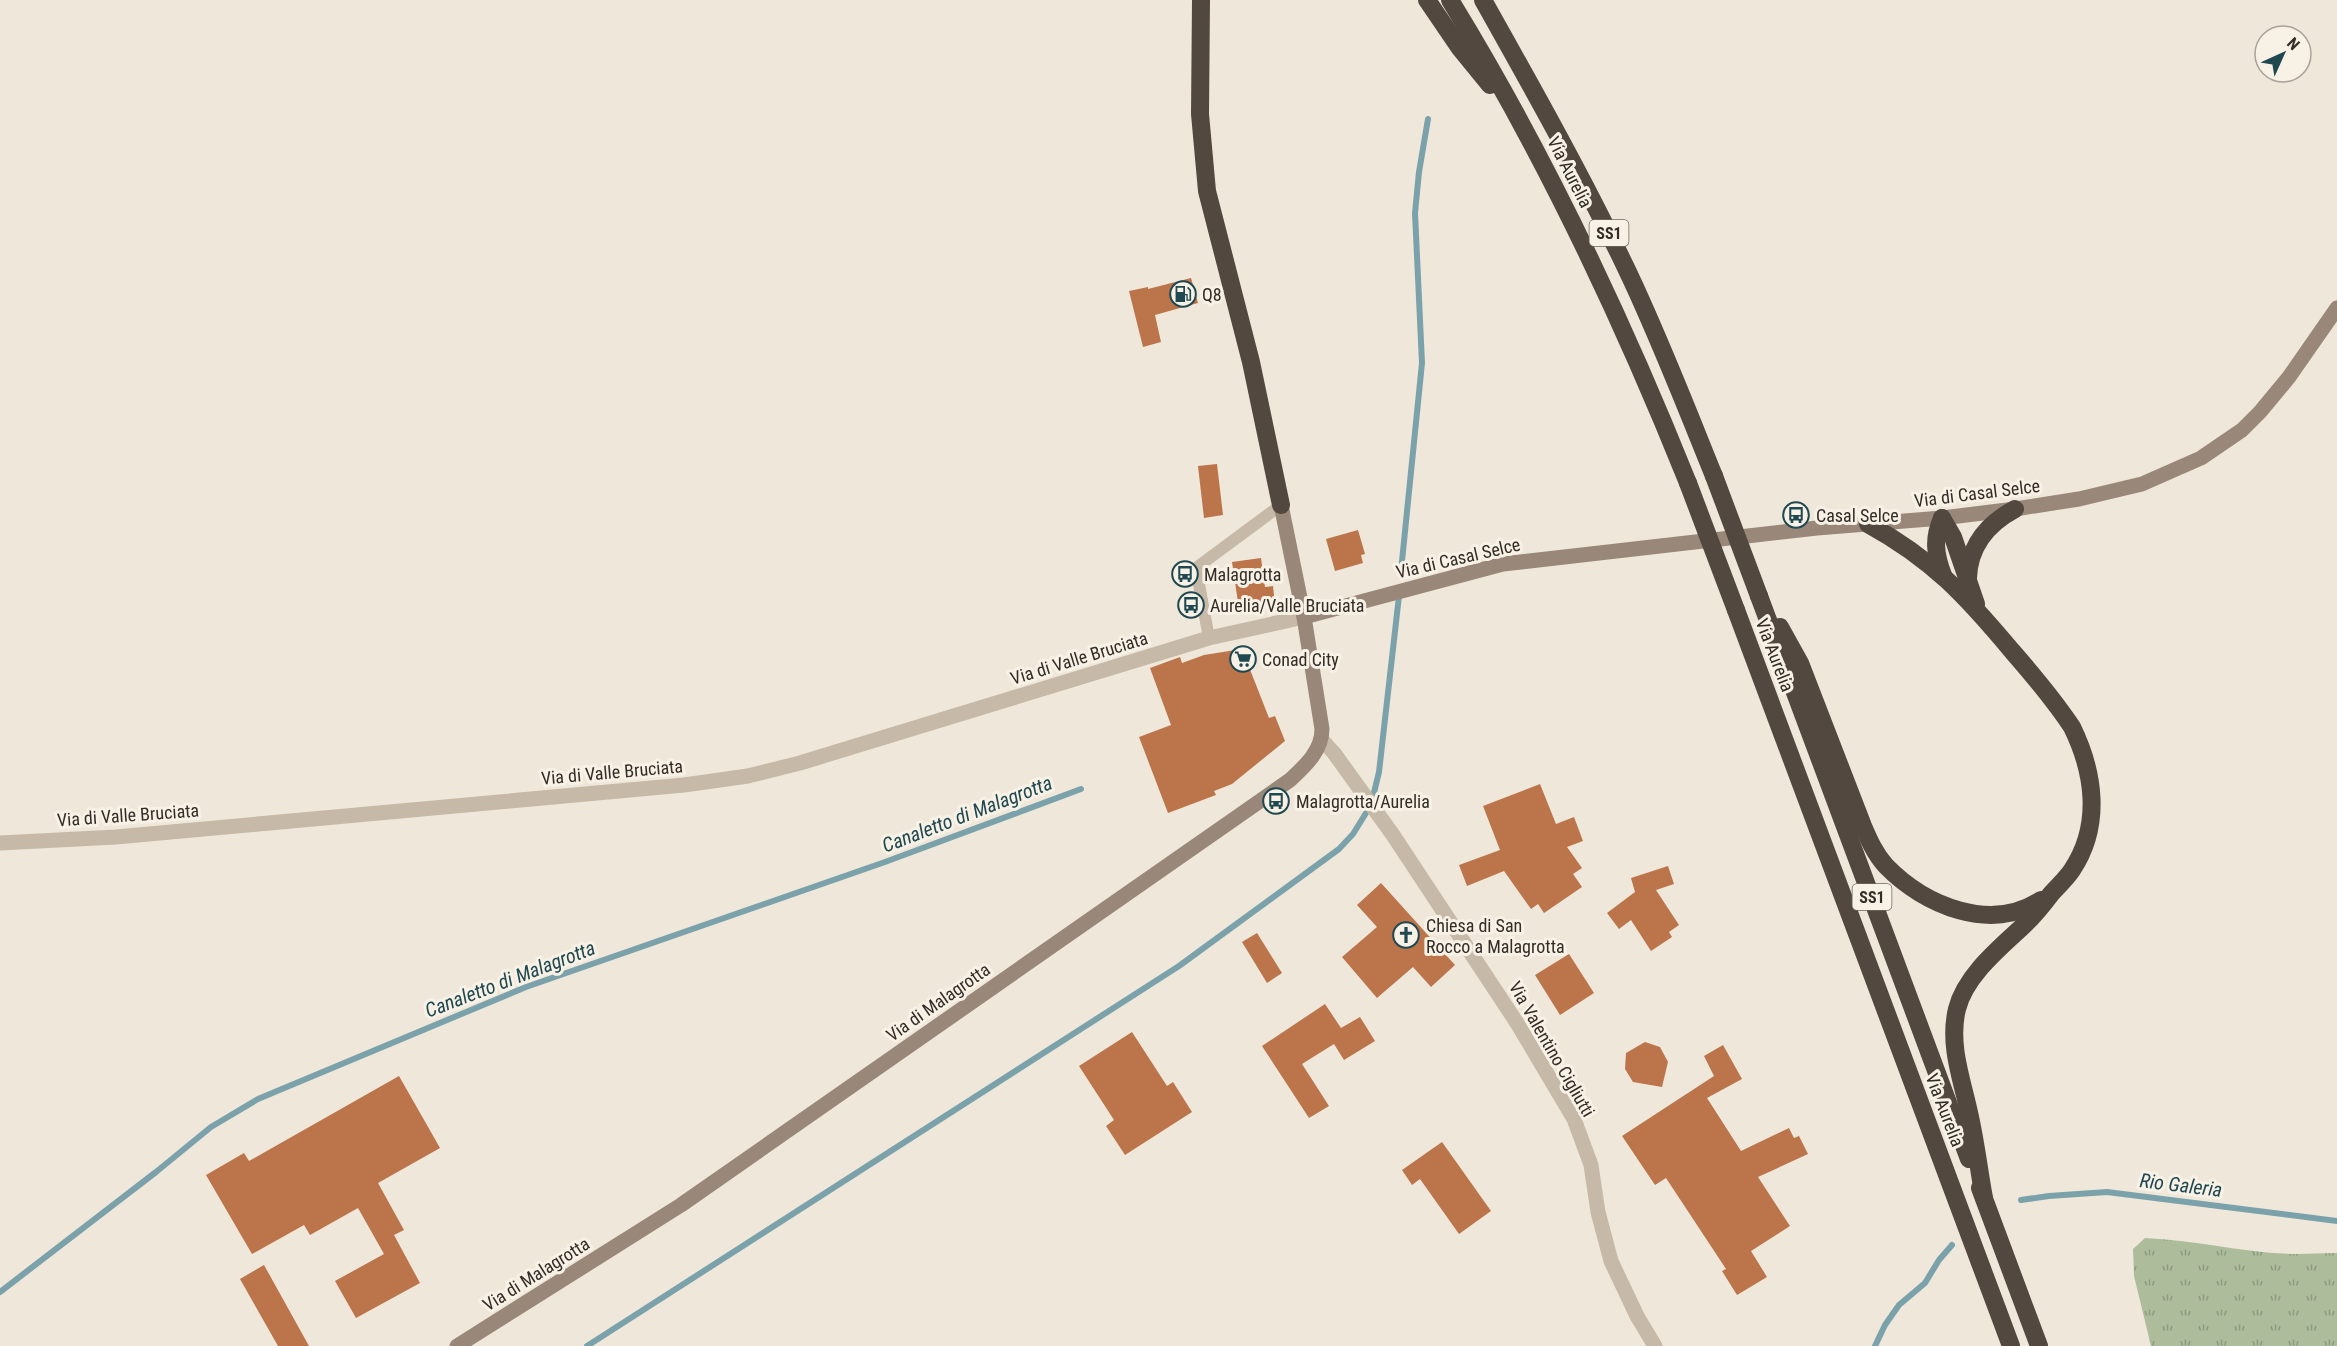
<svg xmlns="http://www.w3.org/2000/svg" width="2337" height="1346" font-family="'Roboto Condensed',sans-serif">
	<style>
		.grass { fill: url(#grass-tufts) }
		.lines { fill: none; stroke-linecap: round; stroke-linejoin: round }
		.stream { stroke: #7ba2aa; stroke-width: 6 }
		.building { fill: #bc744b }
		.lane { stroke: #c6b9a7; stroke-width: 12 }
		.street { stroke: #c6b9a7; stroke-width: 15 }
		.secondary { stroke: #998879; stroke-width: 15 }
		.highway { stroke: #53483f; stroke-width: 18 }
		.highway-bridge { stroke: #53483f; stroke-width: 18 }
		.labels { text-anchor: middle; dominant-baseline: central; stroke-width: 6; stroke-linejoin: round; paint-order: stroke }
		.shield { fill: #f7f1e6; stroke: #6e6760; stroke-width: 1.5 }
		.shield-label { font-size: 16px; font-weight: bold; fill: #332c27 }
		.street-label { font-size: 18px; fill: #332c27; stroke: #f7f1e6 }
		.poi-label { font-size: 18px; fill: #332c27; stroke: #f7f1e6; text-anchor: start }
		.water-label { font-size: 20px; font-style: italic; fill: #204851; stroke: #f7f1e6 }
	</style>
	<defs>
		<pattern id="grass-tufts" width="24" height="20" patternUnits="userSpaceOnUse" patternTransform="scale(1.5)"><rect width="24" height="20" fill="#adbd9b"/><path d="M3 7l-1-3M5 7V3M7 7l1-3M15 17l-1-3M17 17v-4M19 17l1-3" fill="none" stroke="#8d9a7e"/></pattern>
	</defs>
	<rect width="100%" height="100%" fill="#efe8da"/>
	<path class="grass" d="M2145 1238C2195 1240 2244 1253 2295 1254 2309 1254 2323 1253 2337 1253V1346H2151L2134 1276 2133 1249Z"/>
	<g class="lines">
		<g class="stream">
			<polyline points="1401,571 1422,363 1415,213 1419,172 1428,119"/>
			<polyline points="2021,1200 2049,1196 2107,1192 2337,1221"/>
			<polyline points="0,1292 156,1172 211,1127 258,1099 526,987 885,862 1081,789"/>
			<polyline points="587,1346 1179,966 1339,849 1353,834 1371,805 1379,772 1399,596"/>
			<polyline points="1875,1346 1885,1325 1899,1305 1925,1283 1939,1260 1952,1245"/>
		</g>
	</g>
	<g class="building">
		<polygon points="1191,278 1198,303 1155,315 1161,342 1143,347 1129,291 1148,287 1148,289"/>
		<polygon points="1217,464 1223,515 1204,518 1198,466"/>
		<polygon points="1358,530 1365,554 1361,555 1363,563 1335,571 1326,539"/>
		<polygon points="1261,558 1265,587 1273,586 1275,604 1239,609 1232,562"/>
		<polygon points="1242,649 1269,718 1275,716 1285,741 1232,784 1214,791 1216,795 1168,813 1139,737 1171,725 1150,668 1180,657 1182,663 1204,655"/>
		<polygon points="1540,784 1556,824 1574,817 1583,841 1567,847 1582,868 1573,874 1582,887 1544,913 1538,904 1531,909 1504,871 1467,886 1459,865 1500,850 1483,806"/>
		<polygon points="1668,866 1674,884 1656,890 1679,925 1669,932 1672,937 1651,951 1631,920 1619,929 1607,913 1635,892 1631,878"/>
		<polygon points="1381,883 1455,965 1431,987 1413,967 1377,998 1342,957 1377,927 1357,905"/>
		<polygon points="1257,933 1282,973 1267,983 1242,942"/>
		<polygon points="1569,954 1594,993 1560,1015 1535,975"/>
		<polygon points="1325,1004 1341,1028 1360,1017 1375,1041 1344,1060 1334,1044 1302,1064 1329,1106 1309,1118 1262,1046"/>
		<polygon points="1132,1032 1167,1086 1173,1082 1192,1112 1125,1155 1106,1126 1114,1120 1079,1066"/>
		<polygon points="1645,1042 1660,1047 1668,1062 1662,1087 1633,1082 1625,1069 1626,1053"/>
		<polygon points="1723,1045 1742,1079 1707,1098 1741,1151 1789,1128 1794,1138 1799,1136 1808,1154 1758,1177 1790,1226 1751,1251 1767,1277 1737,1295 1722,1271 1726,1269 1666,1178 1655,1185 1622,1136 1714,1076 1704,1056"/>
		<polygon points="399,1076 440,1148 378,1183 404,1230 394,1235 420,1283 356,1318 335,1281 384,1254 358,1208 310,1235 304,1225 252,1254 206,1175 244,1153 249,1161"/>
		<polygon points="1442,1142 1491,1211 1459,1234 1420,1179 1412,1185 1402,1170"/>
		<polygon points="264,1265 309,1346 278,1346 240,1279"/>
	</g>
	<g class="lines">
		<polyline class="lane" points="1209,638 1196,568 1281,505"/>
		<g class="street">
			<polyline points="1321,739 1334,753 1393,835 1517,1023 1574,1119 1591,1165 1598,1212 1611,1261 1637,1316 1655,1346"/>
			<polyline points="0,843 116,837 684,785 748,776 800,763 1209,638 1304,617"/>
		</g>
		<g class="secondary">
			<polyline points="1304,617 1503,564 1817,528 1942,518 2015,509 2079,499 2142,484 2201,458 2242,430 2260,412 2289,377 2337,308"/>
			<path d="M457 1346 681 1205 1290 780C1305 766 1322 751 1322 729L1304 617 1281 505"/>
		</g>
		<g class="highway">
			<polyline points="1201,0 1200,114 1207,191 1251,362 1281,505"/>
			<polyline points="1427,0 1459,47 1490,85"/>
			<path d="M1450 0C1544 153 1621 316 1688 483"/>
			<path d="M1483 0C1533 89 1583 178 1627 270 1659 337 1686 407 1714 476"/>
			<polyline points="1942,518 1953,537 1976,604"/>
			<path d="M1942 518C1933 539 1935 554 1943 575"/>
			<path d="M1868 524C1932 559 1966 596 2012 651 2033 675 2054 700 2072 727 2094 772 2102 825 2072 870 2066 879 2058 886 2051 894 2042 906 2032 918 2021 928 1997 950 1965 977 1957 1009 1948 1046 1963 1082 1970 1117 1976 1144 1979 1171 1984 1198"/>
			<path d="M1968 578C1969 546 1987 524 2015 509"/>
			<polyline points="1759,596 1969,1159"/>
			<polyline points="1736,610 2011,1346"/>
			<path d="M1780 627 1800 663 1863 826C1869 840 1875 854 1886 866 1925 906 1991 933 2041 900"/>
			<polyline points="1980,1188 2039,1346"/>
		</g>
		<g class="highway-bridge">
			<polyline points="1714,476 1759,596"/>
			<polyline points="1688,483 1736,610"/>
		</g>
	</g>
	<defs>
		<g id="fuel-ring" transform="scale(1.35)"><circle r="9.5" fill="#f7f1e6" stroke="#204851" stroke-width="1.5"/><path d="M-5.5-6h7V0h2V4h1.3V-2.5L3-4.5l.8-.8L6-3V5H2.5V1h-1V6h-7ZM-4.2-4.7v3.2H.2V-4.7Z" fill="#204851"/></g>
		<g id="bus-ring" transform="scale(1.35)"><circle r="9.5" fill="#f7f1e6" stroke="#204851" stroke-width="1.5"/><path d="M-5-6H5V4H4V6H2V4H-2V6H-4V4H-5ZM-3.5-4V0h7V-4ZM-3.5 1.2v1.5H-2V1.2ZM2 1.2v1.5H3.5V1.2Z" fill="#204851"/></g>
		<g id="supermarket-ring" transform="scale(1.35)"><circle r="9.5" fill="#f7f1e6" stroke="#204851" stroke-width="1.5"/><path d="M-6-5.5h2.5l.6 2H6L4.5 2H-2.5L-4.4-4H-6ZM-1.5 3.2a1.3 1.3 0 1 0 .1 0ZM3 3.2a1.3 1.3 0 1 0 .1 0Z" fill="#204851"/></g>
		<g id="church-ring" transform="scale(1.35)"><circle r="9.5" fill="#f7f1e6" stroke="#204851" stroke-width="1.5"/><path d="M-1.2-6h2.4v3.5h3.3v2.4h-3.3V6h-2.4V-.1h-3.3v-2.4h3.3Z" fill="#204851"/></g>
	</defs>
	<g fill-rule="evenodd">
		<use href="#fuel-ring" x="1183" y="294"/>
		<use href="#bus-ring" x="1796" y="515"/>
		<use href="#bus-ring" x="1185" y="574"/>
		<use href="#bus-ring" x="1191" y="605"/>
		<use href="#supermarket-ring" x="1243" y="659"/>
		<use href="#bus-ring" x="1276" y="801"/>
		<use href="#church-ring" x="1406" y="935"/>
	</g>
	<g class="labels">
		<g class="shield">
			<rect x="1589.5" y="220" width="39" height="26" rx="4.5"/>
			<rect x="1852.5" y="884" width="39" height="26" rx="4.5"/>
		</g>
		<g class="shield-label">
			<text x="1609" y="233">SS1</text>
			<text x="1872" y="897">SS1</text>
		</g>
		<g class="street-label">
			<text transform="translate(1570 172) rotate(63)">Via Aurelia</text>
			<text transform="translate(1977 493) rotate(-7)">Via di Casal Selce</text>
			<text transform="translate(1458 558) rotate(-13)">Via di Casal Selce</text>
			<text transform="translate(1775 655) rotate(69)">Via Aurelia</text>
			<text transform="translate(1079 658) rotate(-17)">Via di Valle Bruciata</text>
			<text transform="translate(612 772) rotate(-5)">Via di Valle Bruciata</text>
			<text transform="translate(128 815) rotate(-4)">Via di Valle Bruciata</text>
			<text transform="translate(938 1002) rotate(-35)">Via di Malagrotta</text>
			<text transform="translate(1552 1049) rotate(60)">Via Valentino Cigliutti</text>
			<text transform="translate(1945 1110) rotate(69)">Via Aurelia</text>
			<text transform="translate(536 1274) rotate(-32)">Via di Malagrotta</text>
		</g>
		<g class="poi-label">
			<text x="1202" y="294">Q8</text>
			<text x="1816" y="515">Casal Selce</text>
			<text x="1204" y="574">Malagrotta</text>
			<text x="1210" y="605">Aurelia/Valle Bruciata</text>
			<text x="1262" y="659">Conad City</text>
			<text x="1296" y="801">Malagrotta/Aurelia</text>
			<text x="1426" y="925">Chiesa di San<tspan x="1426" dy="21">Rocco a Malagrotta</tspan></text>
		</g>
		<g class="water-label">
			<text transform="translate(967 814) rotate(-21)">Canaletto di Malagrotta</text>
			<text transform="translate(510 979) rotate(-21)">Canaletto di Malagrotta</text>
			<text transform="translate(2181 1185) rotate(7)">Rio Galeria</text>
		</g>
	</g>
	<g transform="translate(2283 54) rotate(45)"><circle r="28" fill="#f7f1e6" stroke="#a9a29a" stroke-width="1.5"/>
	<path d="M0-4.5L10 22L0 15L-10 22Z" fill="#204851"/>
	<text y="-9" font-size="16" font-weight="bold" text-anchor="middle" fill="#332c27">N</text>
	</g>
</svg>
